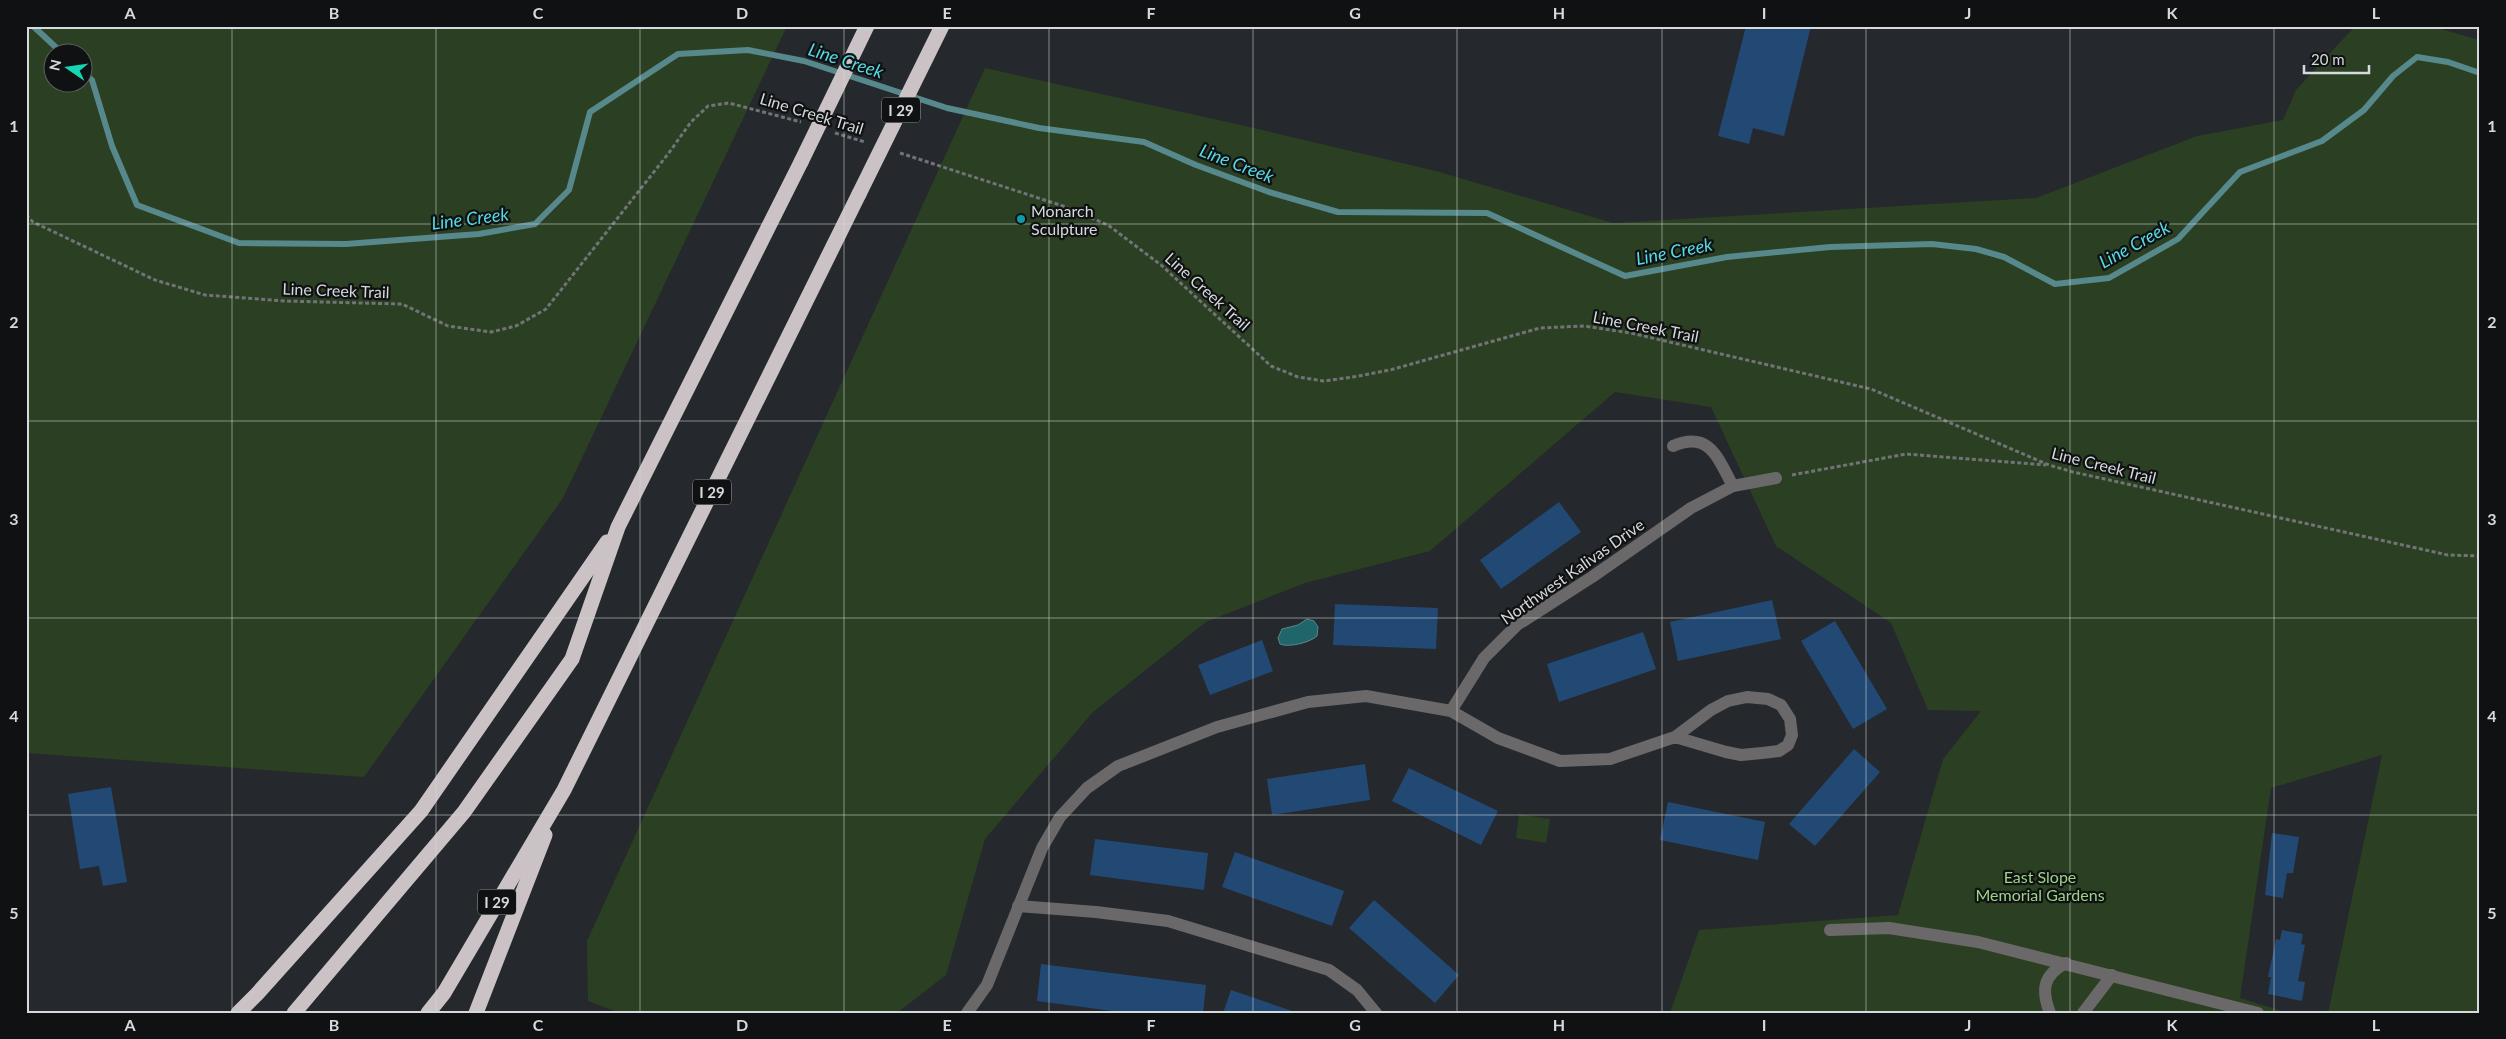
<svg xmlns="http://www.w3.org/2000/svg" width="2506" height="1039" font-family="Lato,sans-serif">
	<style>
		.green { fill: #2b3f22; fill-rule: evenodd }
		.water { fill: #1f656a; stroke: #56888c }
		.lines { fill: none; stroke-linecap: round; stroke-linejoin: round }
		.stream { stroke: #56888c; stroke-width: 6 }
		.building { fill: #224974 }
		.path { stroke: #717477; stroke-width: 3; stroke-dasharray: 4 2.5; stroke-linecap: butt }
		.minor { stroke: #6b6869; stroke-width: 12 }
		.highway { stroke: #cac2c4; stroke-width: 15 }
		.highway-bridge { stroke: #cac2c4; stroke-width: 15 }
		.grid { fill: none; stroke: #d7dadc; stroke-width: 1; stroke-opacity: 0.55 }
		.culture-dot { fill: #0f9aa8; stroke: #0f1112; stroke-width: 2 }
		.labels { text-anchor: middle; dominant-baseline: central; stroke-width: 4.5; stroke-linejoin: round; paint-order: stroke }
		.shield { fill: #0f1112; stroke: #9b9e9f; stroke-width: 1 }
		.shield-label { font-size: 15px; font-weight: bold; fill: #d7dadc }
		.street-label { font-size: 16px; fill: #d7dadc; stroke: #0f1112 }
		.poi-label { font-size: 16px; fill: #d7dadc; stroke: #0f1112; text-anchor: start }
		.park-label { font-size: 16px; fill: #9dd287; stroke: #0f1112 }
		.water-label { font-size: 18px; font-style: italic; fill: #56dbe5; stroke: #0f1112 }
		.neatline { fill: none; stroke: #d7dadc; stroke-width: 2 }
		.grid-label { font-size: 16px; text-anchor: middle; font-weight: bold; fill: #d7dadc }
	</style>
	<rect width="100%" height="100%" fill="#25282c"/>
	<g class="green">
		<path d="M26 26H787L563 498 364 777 26 753ZM82 52V82H52V52Z"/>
		<polygon points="2355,26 2430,26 2480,40 2480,1013 2328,1013 2382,755 2271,788 2240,998 2289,1013 1670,1013 1699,930 1898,915 1943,759 1981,711 1928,710 1891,623 1776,546 1711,407 1615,392 1430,551 1305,583 1206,622 1093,712 985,839 946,975 897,1013 620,1013 588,1001 587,941 985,68 1245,126 1436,171 1613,223 2036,198 2197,136 2283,120 2296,90"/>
		<polygon points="1519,814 1550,819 1546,843 1516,838"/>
	</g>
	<path class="water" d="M1307 619 1314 621 1318 627 1317 636C1311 642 1289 648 1280 644L1278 638 1282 629 1298 625Z"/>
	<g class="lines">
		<g class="stream">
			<polyline points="33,26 61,52"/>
			<polyline points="82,72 92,80 112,146 137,205 239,243 346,244 479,234 535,224 569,190 590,112 678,54 748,50 804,61 947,108 1039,128 1144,142 1196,165 1269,192 1338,212 1487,213 1625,276 1727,257 1830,247 1932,244 1976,249 2004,257 2055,284 2109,278 2178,239 2240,172 2322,141 2364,110 2393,76 2417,57 2448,62 2480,73"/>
		</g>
	</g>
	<g class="building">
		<polygon points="1746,26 1811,26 1784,136 1753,128 1749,144 1718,136"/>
		<polygon points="1559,502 1581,532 1501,589 1480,560"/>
		<polygon points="1772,600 1781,639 1678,661 1670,622"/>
		<polygon points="1335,604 1438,608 1436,649 1333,645"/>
		<polygon points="1835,621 1887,709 1853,729 1801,641"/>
		<polygon points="1643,632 1656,669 1559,702 1547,664"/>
		<polygon points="1262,640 1273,671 1210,695 1198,665"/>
		<polygon points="1854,749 1880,772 1815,846 1789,824"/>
		<polygon points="1365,764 1370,800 1272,815 1267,779"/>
		<polygon points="1409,768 1498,811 1481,845 1392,801"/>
		<polygon points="111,787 127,882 103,886 99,866 80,869 68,794"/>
		<polygon points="1668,802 1765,822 1758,860 1660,840"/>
		<polygon points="2272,833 2299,837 2293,873 2287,873 2283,898 2265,895"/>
		<polygon points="1095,839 1208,853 1204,890 1090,875"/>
		<polygon points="1235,852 1344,891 1332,926 1222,887"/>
		<polygon points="1374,900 1459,975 1435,1003 1349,928"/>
		<polygon points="2282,930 2303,934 2301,944 2305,945 2298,981 2305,982 2302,1001 2268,994 2271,977 2268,977 2276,939 2280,940"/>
		<polygon points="1041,964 1206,985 1203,1013 1127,1013 1037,1001"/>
		<polygon points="1231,990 1295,1012 1295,1013 1223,1013"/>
	</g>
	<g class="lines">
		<g class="path">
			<polyline points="835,133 865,142"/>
			<polyline points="900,153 1063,206 1108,225 1161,265 1271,366 1298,377 1324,381 1353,377 1390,370 1540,328 1584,326 1631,333 1871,389 2049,465 2073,472 2448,555 2480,556"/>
			<polyline points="26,215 33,222 155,280 205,295 284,301 402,304 448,326 491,332 516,326 546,309 668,154 691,122 708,106 729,103 801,122"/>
			<polyline points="1792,475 1906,454 2046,465"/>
		</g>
		<g class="minor">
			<path d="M1673 446C1710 430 1718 459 1733 486"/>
			<polyline points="1451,711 1484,658 1517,625 1592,577 1691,508 1733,486 1776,478"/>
			<polyline points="1018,906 1096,912 1168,921 1329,970 1357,990 1376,1013"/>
			<polyline points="1830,930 1889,928 1978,942 2258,1013"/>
			<polyline points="967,1013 987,985 1042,848 1060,817 1087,788 1118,766 1217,727 1308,702 1366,696 1451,711 1498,738 1560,761 1610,759 1675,737 1726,752 1741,755 1762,753 1779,751 1788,745 1792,735 1790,719 1781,705 1768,699 1747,697 1728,701 1711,710 1675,737"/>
			<path d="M2050 1013C2041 990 2043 975 2066 963"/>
			<polyline points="2083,1013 2112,975"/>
		</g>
		<g class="highway">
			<polyline points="238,1013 257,994 421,811 607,542"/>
			<polyline points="294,1013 464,812 572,659 618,527 801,162"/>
			<polyline points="428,1013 444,993 564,790 859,194"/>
			<polyline points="476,1013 545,835"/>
		</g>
		<g class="highway-bridge">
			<polyline points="801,162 867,26"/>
			<polyline points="859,194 942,26"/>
		</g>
	</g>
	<path class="grid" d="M232 26V1013M436 26V1013M640 26V1013M844 26V1013M1049 26V1013M1253 26V1013M1457 26V1013M1662 26V1013M1866 26V1013M2070 26V1013M2274 26V1013M26 224H2480M26 421H2480M26 618H2480M26 815H2480"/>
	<circle class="culture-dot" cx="1021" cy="219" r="5"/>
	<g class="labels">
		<g class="shield">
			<rect x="882" y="97.5" width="38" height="25" rx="4"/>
			<rect x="693" y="479.5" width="38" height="25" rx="4"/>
			<rect x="478" y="889.5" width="38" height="25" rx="4"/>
		</g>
		<g class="shield-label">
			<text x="901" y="110">I 29</text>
			<text x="712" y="492">I 29</text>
			<text x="497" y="902">I 29</text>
		</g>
		<g class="street-label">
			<text transform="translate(812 113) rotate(17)">Line Creek Trail</text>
			<text transform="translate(336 290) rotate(2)">Line Creek Trail</text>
			<text transform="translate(1208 291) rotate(42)">Line Creek Trail</text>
			<text transform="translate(1646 326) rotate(11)">Line Creek Trail</text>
			<text transform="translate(2104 465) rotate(14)">Line Creek Trail</text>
			<text transform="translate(1572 571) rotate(-35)">Northwest Kalivas Drive</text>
		</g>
		<g class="poi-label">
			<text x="1031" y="210">Monarch<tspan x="1031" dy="18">Sculpture</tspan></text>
		</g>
		<g class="park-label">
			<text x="2040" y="876">East Slope<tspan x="2040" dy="18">Memorial Gardens</tspan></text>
		</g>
		<g class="water-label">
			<text transform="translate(846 60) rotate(18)">Line Creek</text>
			<text transform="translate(1237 163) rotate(21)">Line Creek</text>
			<text transform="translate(470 218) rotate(-7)">Line Creek</text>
			<text transform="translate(2134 244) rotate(-29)">Line Creek</text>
			<text transform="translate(1674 251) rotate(-11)">Line Creek</text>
		</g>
	</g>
	<rect width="2506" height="1039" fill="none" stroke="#0f1112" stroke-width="55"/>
	<g transform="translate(68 68) rotate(283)"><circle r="24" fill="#0f1112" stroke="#5f6163"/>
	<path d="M0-4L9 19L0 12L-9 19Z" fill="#16d5b3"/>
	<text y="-8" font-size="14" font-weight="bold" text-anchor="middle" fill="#d7dadc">N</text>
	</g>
	<path d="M2304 65v8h65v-8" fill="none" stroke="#d7dadc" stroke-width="2.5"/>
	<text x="2311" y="65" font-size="15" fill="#d7dadc" stroke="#0f1112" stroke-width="4" paint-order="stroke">20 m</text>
	<rect x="28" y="28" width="2450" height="984" class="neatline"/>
	<g class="grid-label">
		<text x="130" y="19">A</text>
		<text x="334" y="19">B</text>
		<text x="538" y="19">C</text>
		<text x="742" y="19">D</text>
		<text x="947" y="19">E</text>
		<text x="1151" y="19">F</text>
		<text x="1355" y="19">G</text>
		<text x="1559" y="19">H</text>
		<text x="1764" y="19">I</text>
		<text x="1968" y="19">J</text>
		<text x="2172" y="19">K</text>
		<text x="2376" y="19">L</text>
		<text x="14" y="132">1</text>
		<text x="2492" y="132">1</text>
		<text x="14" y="328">2</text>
		<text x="2492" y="328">2</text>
		<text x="14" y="525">3</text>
		<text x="2492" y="525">3</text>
		<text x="14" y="722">4</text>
		<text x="2492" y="722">4</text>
		<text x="14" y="919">5</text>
		<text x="2492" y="919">5</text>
		<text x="130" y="1031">A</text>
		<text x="334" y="1031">B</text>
		<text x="538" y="1031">C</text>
		<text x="742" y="1031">D</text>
		<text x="947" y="1031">E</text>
		<text x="1151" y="1031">F</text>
		<text x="1355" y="1031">G</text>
		<text x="1559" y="1031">H</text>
		<text x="1764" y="1031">I</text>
		<text x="1968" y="1031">J</text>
		<text x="2172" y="1031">K</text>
		<text x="2376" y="1031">L</text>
	</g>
</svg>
